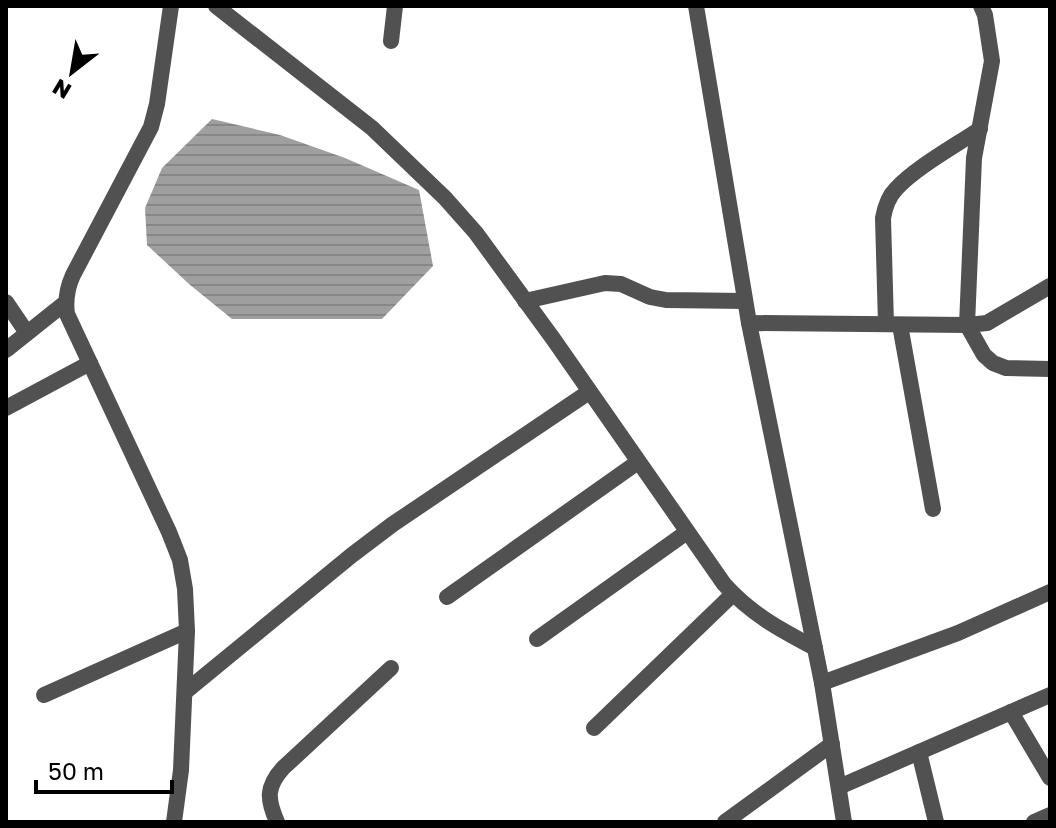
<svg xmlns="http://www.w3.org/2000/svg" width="1056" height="828" font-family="'Golos Text',sans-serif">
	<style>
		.water { fill: url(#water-rules) }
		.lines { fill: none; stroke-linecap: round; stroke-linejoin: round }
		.minor { stroke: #515151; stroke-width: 16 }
		.tertiary { stroke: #515151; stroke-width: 16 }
	</style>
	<defs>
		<pattern id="water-rules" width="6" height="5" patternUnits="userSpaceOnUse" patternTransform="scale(2)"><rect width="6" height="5" fill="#9f9f9f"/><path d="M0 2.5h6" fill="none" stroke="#878787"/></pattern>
	</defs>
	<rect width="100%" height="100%" fill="#fff"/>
	<polygon class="water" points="212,119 280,135 345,158 419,190 433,266 382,319 232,319 189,284 147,245 145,208 162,168"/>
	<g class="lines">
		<g class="minor">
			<path d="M171 6 157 104 151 127 73 275C67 288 65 299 67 314L169 532 180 560 185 589 187 631 181 770 174 822"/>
			<path d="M216 6 372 128 445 198 476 233 554 340 724 584C751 614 779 629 815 648"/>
			<polyline points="981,6 985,15 992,61 974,158 967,325 984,355 993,363 1006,368 1050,369"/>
			<polyline points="391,41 395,6"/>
			<polyline points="525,301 605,283 621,284 650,297 666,300 745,301"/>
			<polyline points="6,302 27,333"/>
			<polyline points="749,323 967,325 987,323 1050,286"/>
			<path d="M886 324 883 218C885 207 888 197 896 189 915 168 955 146 980 129"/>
			<polyline points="900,325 933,509"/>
			<polyline points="6,350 65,303"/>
			<polyline points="6,408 90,363"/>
			<polyline points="447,597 638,462"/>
			<polyline points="537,639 687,532"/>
			<polyline points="822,683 958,633 1050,592"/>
			<polyline points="185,692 352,555 393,524 589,392"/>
			<polyline points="44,695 187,631"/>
			<polyline points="1011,712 1050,778"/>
			<polyline points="594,728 733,594"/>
			<polyline points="919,752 936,822"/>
			<polyline points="839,787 1050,695"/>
			<path d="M277 822C267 799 266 787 283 768L391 668"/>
			<polyline points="725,822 832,744"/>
			<polyline points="1034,822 1050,815"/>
		</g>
		<polyline class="tertiary" points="696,6 749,323 822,683 844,822"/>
	</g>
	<rect width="1056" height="828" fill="none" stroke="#000000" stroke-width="16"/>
	<g transform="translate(72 72) rotate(211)" stroke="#ffffff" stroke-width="6" paint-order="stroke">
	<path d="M0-6L14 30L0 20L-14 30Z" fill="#000000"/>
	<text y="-12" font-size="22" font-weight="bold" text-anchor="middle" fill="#000000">N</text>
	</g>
	<path d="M36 780v12h136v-12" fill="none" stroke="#000000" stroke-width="4"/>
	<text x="48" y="780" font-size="24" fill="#000000" stroke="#ffffff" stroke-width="6" paint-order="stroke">50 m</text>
</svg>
